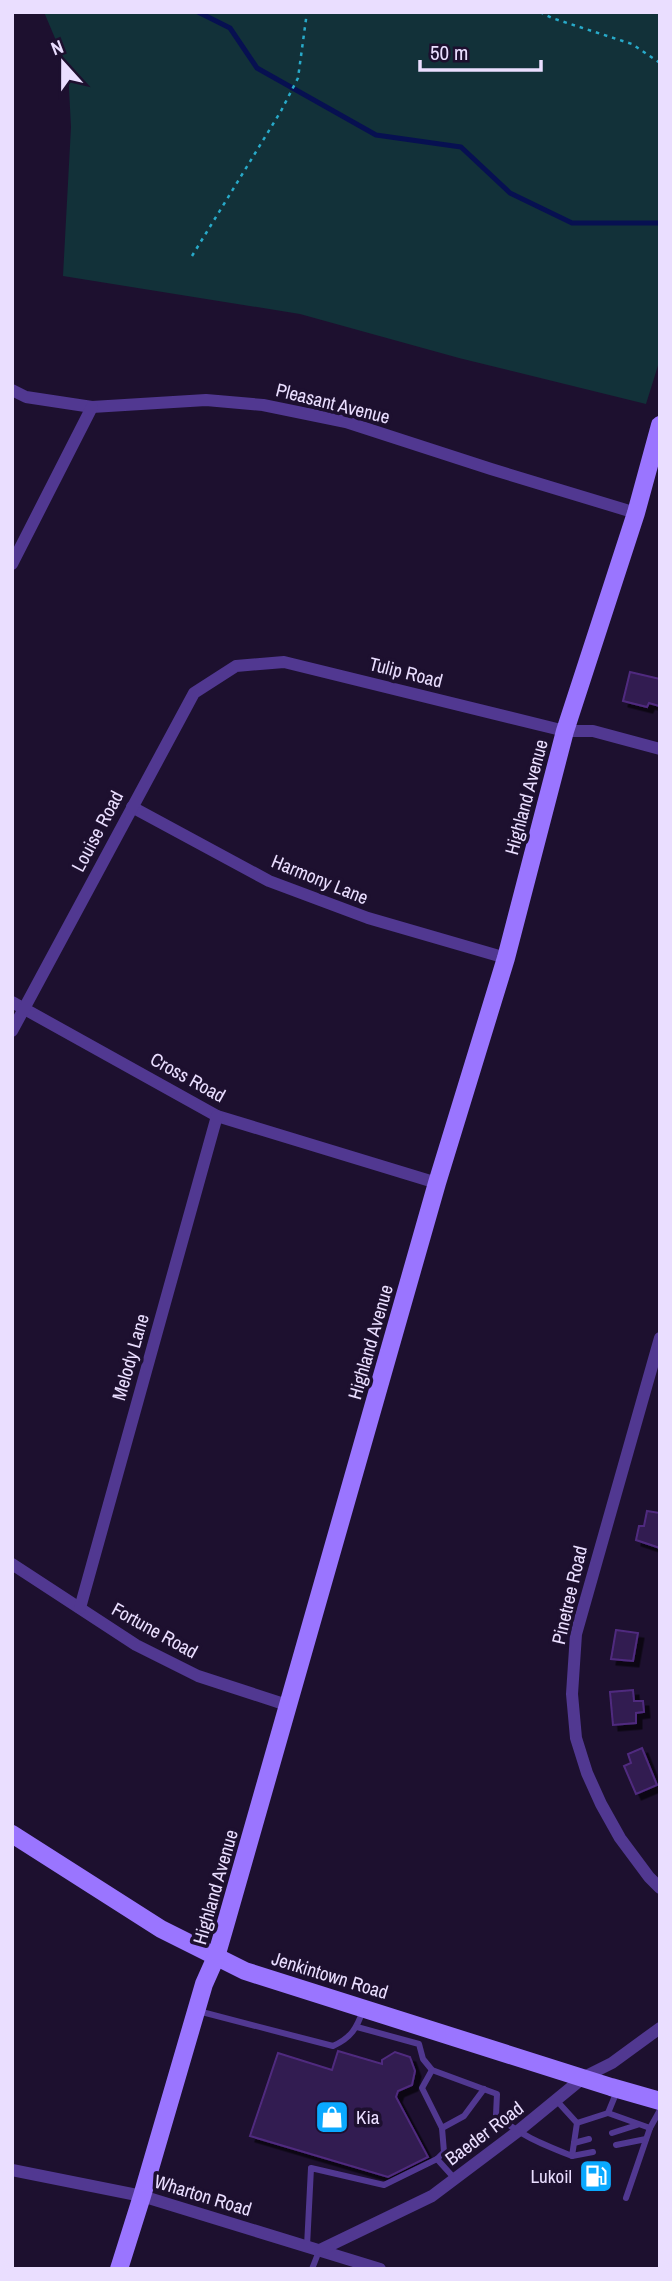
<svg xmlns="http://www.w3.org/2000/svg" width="672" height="2281" font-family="'Archivo Narrow',sans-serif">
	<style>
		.green { fill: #123139 }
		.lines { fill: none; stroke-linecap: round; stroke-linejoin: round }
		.stream { stroke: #071051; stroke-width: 5 }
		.building { fill: #331b51; stroke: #502b7f; stroke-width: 2; filter: url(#shadow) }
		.path { stroke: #28aac9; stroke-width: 2.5; stroke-dasharray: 3.5 5; stroke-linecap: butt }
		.lane { stroke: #513891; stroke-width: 6 }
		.street { stroke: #513891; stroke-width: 12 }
		.secondary { stroke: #9a75ff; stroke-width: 18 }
		.labels { text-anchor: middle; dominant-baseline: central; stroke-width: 7; stroke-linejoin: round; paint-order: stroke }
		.street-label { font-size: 19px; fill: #eadeff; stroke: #1d102f }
		.poi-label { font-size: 19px; fill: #eadeff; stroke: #1d102f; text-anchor: start }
	</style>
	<defs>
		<filter id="shadow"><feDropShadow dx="5.5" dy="5.5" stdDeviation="0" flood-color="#0009"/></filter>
	</defs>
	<rect width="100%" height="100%" fill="#1d102f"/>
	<polygon class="green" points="44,12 660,12 660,359 646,404 459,358 300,314 63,276 71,127 68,69"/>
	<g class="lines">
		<polyline class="stream" points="198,12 230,28 257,68 376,135 461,147 510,193 572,223 660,223"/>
	</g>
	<g class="building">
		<polygon points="630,672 660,679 659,706 649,703 647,707 623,701"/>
		<polygon points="647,1511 660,1513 660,1548 636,1540 639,1526 644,1526"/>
		<polygon points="616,1630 638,1633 633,1661 611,1659"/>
		<polygon points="633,1690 634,1701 643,1701 644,1712 636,1713 636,1723 613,1725 610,1692"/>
		<polygon points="642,1748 657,1785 636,1794 624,1766 631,1763 628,1754"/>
		<polygon points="338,2051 382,2064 382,2060 395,2052 410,2057 415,2071 412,2085 398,2091 396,2097 428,2157 388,2177 250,2136 278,2053 332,2070"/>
	</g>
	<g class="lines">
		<g class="path">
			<polyline points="540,12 552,18 632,44 660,63"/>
			<polyline points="192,256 281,111 298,78 307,12"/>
		</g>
		<g class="lane">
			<path d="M198 2011 333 2046C351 2038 357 2028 363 2010"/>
			<path d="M357 2027 419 2044 423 2059 432 2070 497 2094 496 2115C521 2136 542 2144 572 2156L577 2123 557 2101"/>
			<polyline points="432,2070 422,2088 442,2128 444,2152 437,2159 455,2179"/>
			<polyline points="617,2091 608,2113 650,2128 660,2110"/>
			<polyline points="577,2123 608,2113"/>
			<polyline points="442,2128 464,2116 484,2089"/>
			<polyline points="612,2133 637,2125"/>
			<polyline points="574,2143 589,2139"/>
			<polyline points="616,2145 646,2139"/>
			<polyline points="572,2156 593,2152"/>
			<polyline points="626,2198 650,2128"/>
			<polyline points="307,2246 311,2168 384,2185 437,2159"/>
			<polyline points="312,2269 319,2251"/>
		</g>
		<g class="street">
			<polyline points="12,390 26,397 92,407 206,400 263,405 346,422 491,469 636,513"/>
			<polyline points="12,564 92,407"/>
			<polyline points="132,807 269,881 368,918 506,958"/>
			<polyline points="12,1002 217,1116 437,1183"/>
			<polyline points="12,1031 194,693 236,666 284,662 565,731 593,731 660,749"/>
			<polyline points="660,1338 576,1634 572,1694 576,1738 587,1773 601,1804 620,1838 649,1877 660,1888"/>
			<polyline points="12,1564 136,1645 198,1676 290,1706"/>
			<polyline points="80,1608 217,1116"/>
			<polyline points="12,2170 142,2196 380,2269"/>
			<polyline points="320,2250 432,2196 517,2132 584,2077 612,2063 660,2028"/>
		</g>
		<g class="secondary">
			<polyline points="12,1834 161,1929 245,1971 611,2087 660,2101"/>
			<polyline points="119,2269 142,2196 204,1984 216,1957 225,1926 437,1183 506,958 565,731 636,513 660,425"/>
		</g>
	</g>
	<defs>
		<g id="shop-square" transform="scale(1.75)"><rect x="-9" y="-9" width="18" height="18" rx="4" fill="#0aa9ff" stroke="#1d102f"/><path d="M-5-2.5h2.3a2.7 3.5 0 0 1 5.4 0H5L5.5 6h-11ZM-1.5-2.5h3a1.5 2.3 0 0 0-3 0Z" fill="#fff"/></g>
		<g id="fuel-square" transform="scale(1.75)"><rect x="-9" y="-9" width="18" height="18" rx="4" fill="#0aa9ff" stroke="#1d102f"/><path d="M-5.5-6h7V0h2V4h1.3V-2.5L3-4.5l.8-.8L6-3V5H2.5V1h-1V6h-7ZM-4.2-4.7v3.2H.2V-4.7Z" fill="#fff"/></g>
	</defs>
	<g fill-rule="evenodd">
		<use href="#shop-square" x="332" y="2117"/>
		<use href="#fuel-square" x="596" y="2176"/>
	</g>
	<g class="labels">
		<g class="street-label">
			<text transform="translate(333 403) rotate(14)">Pleasant Avenue</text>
			<text transform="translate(406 672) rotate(14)">Tulip Road</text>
			<text transform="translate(526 797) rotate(-75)">Highland Avenue</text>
			<text transform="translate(97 831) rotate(-62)">Louise Road</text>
			<text transform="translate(320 879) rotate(22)">Harmony Lane</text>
			<text transform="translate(188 1077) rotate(29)">Cross Road</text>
			<text transform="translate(370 1342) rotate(-74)">Highland Avenue</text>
			<text transform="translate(130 1357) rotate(-74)">Melody Lane</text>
			<text transform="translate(569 1595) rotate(-77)">Pinetree Road</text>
			<text transform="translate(155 1630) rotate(29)">Fortune Road</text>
			<text transform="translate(215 1887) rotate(-74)">Highland Avenue</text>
			<text transform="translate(330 1975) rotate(17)">Jenkintown Road</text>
			<text transform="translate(484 2133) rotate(-37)">Baeder Road</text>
			<text transform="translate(203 2195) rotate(17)">Wharton Road</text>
		</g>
		<g class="poi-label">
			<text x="356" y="2117">Kia</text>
			<text x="572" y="2176" text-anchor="end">Lukoil</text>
		</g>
	</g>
	<rect width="672" height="2281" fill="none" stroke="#eadeff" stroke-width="28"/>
	<g transform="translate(63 63) rotate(339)" stroke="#1d102f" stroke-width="5" paint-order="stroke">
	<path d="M0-5L12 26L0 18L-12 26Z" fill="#eadeff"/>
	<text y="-10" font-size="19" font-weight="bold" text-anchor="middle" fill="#eadeff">N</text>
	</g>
	<path d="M420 60v10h121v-10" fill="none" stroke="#eadeff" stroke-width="3.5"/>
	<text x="430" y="60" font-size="21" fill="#eadeff" stroke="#1d102f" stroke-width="5" paint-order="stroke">50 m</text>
</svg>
